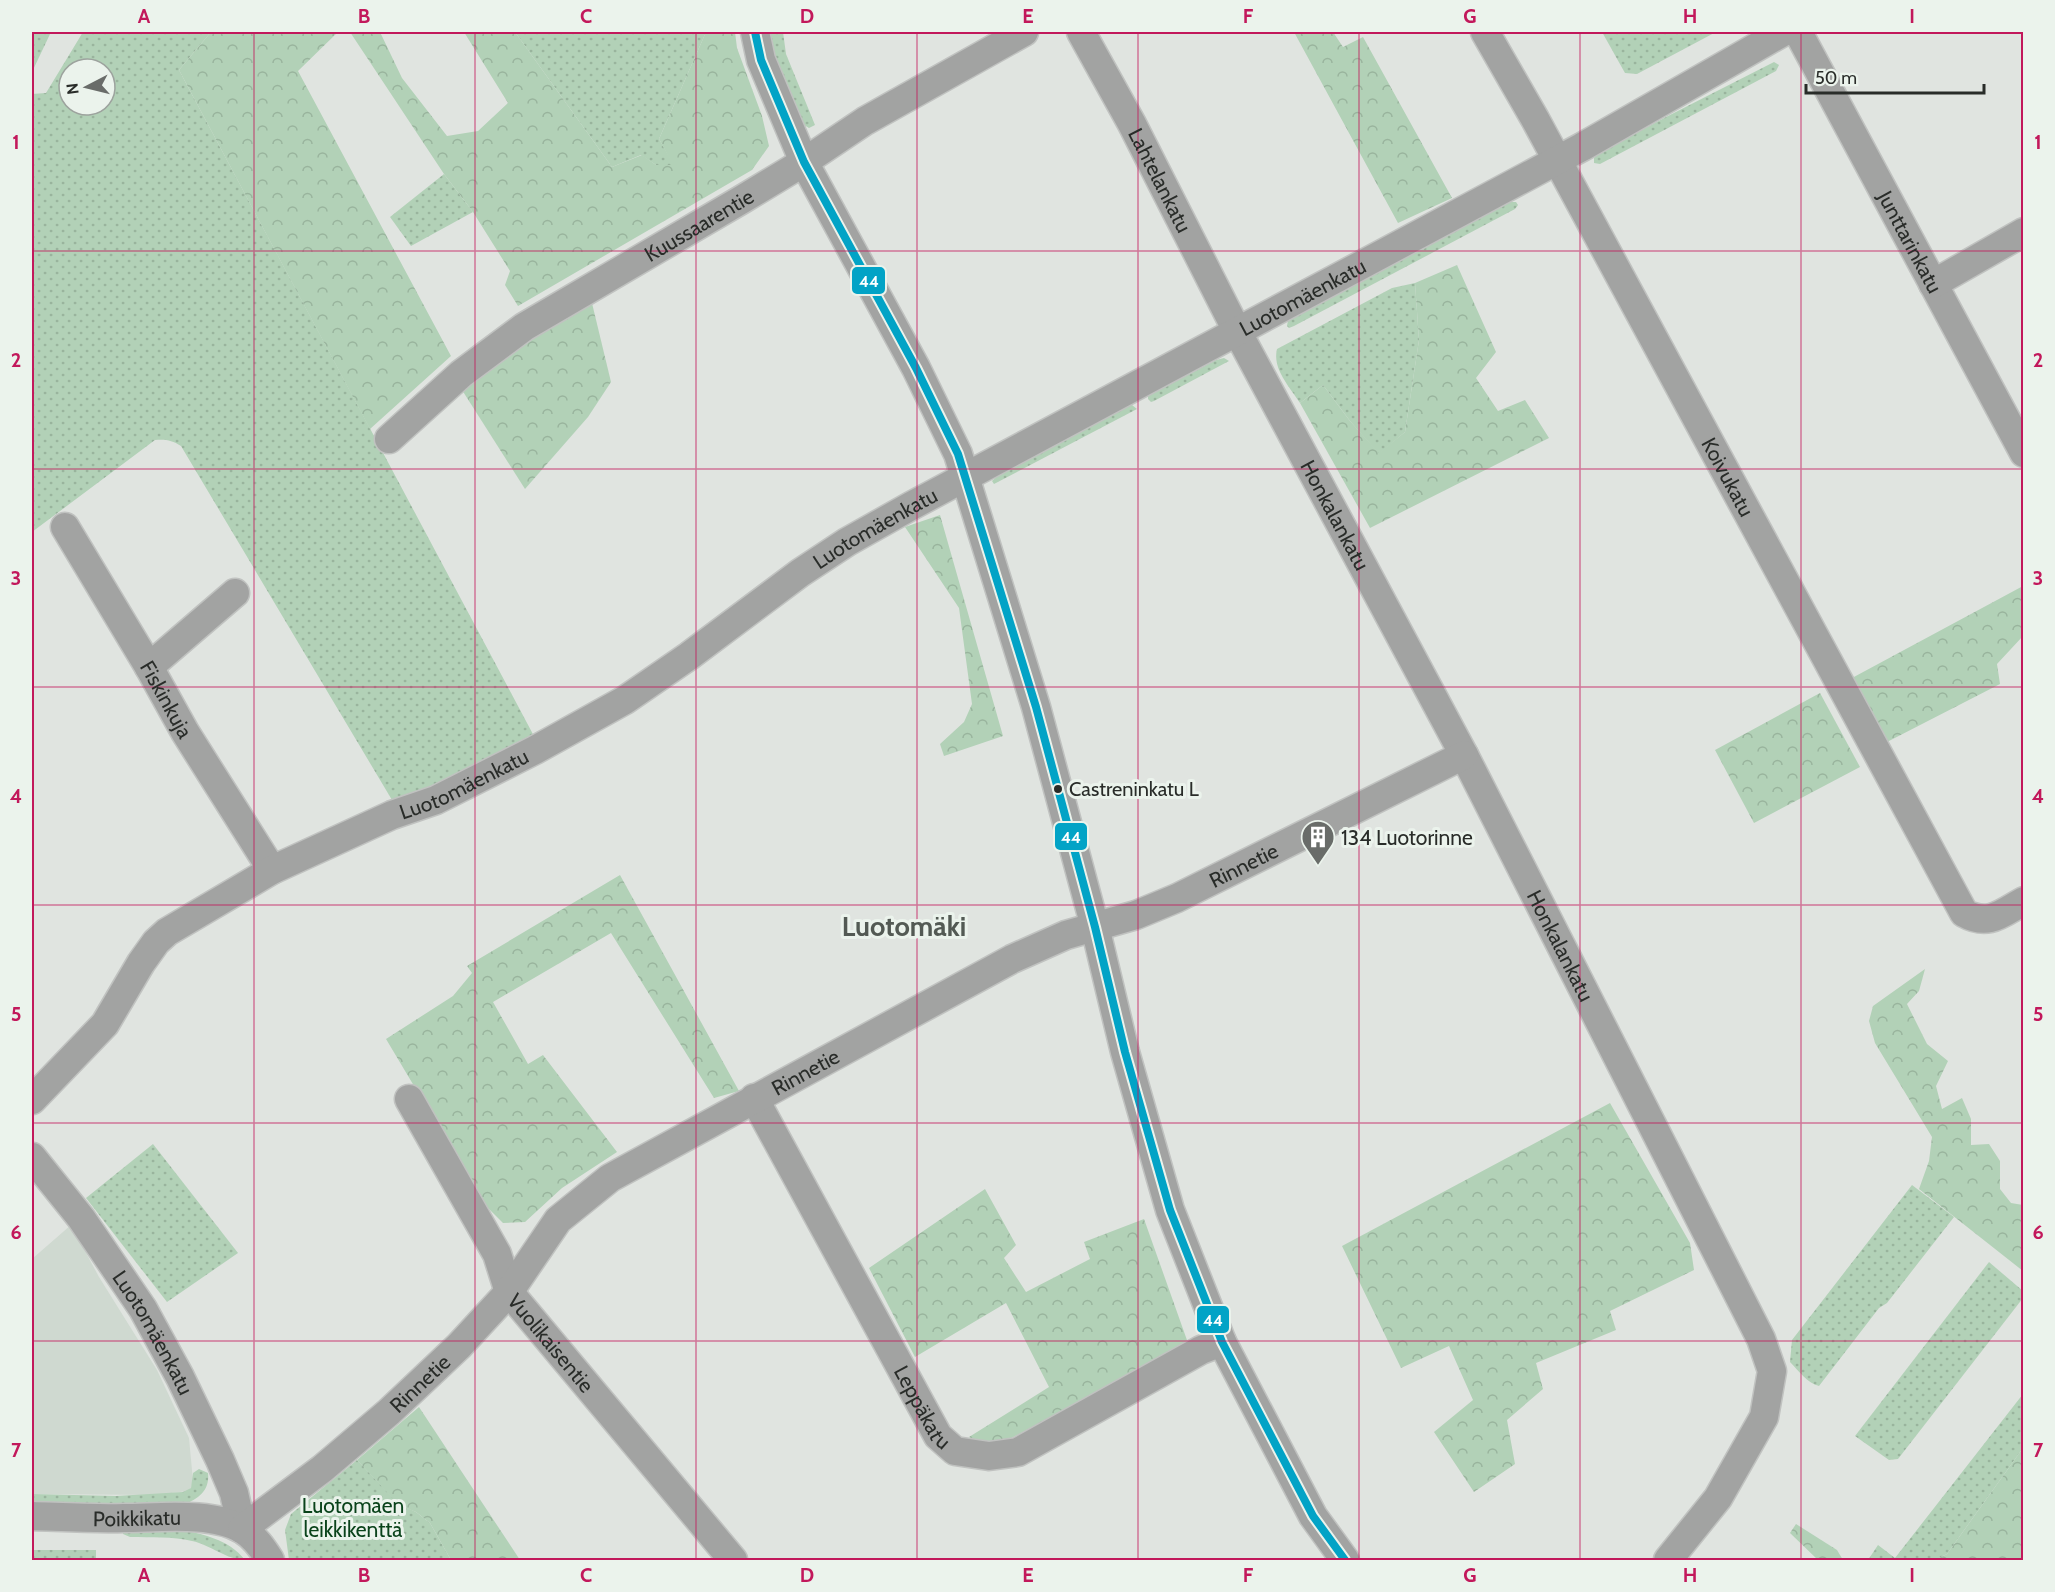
<svg xmlns="http://www.w3.org/2000/svg" width="2055" height="1592" font-family="Cabin,sans-serif">
	<style>
		.built { fill: #cfd9d0 }
		.grass { fill: url(#grass-dots); fill-rule: evenodd }
		.forest { fill: url(#forest-crowns) }
		.lines { fill: none; stroke-linecap: round; stroke-linejoin: round }
		.minor-casing { stroke: #c0c2c0; stroke-width: 31 }
		.minor { stroke: #a2a3a2; stroke-width: 28 }
		.bus-1-casing { stroke: #ebf3ec; stroke-width: 12 }
		.bus-1 { stroke: #02a3c6; stroke-width: 8 }
		.grid { fill: none; stroke: #c2185b; stroke-width: 1.5; stroke-opacity: 0.55 }
		.bus-dot { fill: #292c29; stroke: #ebf3ec; stroke-width: 2 }
		.labels { text-anchor: middle; dominant-baseline: central; stroke-width: 6; stroke-linejoin: round; paint-order: stroke }
		.bus-label { font-size: 20px; fill: #292c29; stroke: #ebf3ec; text-anchor: start }
		.street-label { font-size: 21px; fill: #292c29; stroke: #ebf3ec }
		.poi-label { font-size: 21px; fill: #292c29; stroke: #ebf3ec; text-anchor: start }
		.park-label { font-size: 21px; fill: #0a431b; stroke: #ebf3ec }
		.district-label { font-size: 27px; font-weight: bold; fill: #535a54; stroke: #ebf3ec }
		.line-badge { stroke: #ebf3ec; stroke-width: 2 }
		.badge-label { font-size: 16px; text-anchor: middle; font-weight: bold; fill: #fff }
		.neatline { fill: none; stroke: #c2185b; stroke-width: 2 }
		.grid-label { font-size: 20px; text-anchor: middle; font-weight: bold; fill: #c2185b }
	</style>
	<defs>
		<pattern id="grass-dots" width="8" height="8" patternUnits="userSpaceOnUse" patternTransform="scale(1.5)"><rect width="8" height="8" fill="#b2d1b7"/><path d="M2 2h.1M6 6h.1" fill="none" stroke="#99b49d" stroke-width="1.8" stroke-linecap="round"/></pattern>
		<pattern id="forest-crowns" width="20" height="18" patternUnits="userSpaceOnUse" patternTransform="scale(1.5)"><rect width="20" height="18" fill="#b2d1b7"/><path d="M2 6a3 3 0 1 1 6 0M12 15a3 3 0 1 1 6 0" fill="none" stroke="#99b49d"/></pattern>
	</defs>
	<rect width="100%" height="100%" fill="#e0e4e0"/>
	<polygon class="built" points="71,1225 99,1277 157,1370 189,1438 193,1481 191,1488 188,1491 156,1495 32,1494 32,1259"/>
	<g class="grass">
		<polygon points="32,32 51,32 32,72"/>
		<path d="M83 32H211L179 70 535 738 428 789 392 800 181 446C172 440 165 439 155 440L32 532V94L46 93ZM69 69H105V105H69Z"/>
		<polygon points="515,32 706,32 659,139 674,165 656,165 641,155 612,167"/>
		<polygon points="766,32 783,32 786,54 815,125 809,128 799,122"/>
		<polygon points="1602,32 1716,32 1637,74 1625,73"/>
		<polygon points="1774,62 1779,65 1776,71 1600,164 1594,163 1594,158 1599,153 1666,117"/>
		<polygon points="444,174 473,212 411,246 390,217"/>
		<polygon points="1508,202 1516,202 1518,205 1515,209 1294,326 1289,328 1287,326 1288,320"/>
		<path d="M1415 283 1419 340 1405 432 1379 454 1350 421 1323 385 1300 403C1290 387 1272 369 1277 349L1392 288Z"/>
		<polygon points="1224,358 1229,361 1154,401 1151,402 1148,399 1148,396 1216,360"/>
		<polygon points="1132,405 1137,409 994,484 992,481 1003,471 1123,407"/>
		<polygon points="153,1144 238,1253 167,1302 86,1198"/>
		<path d="M1912 1185 1954 1217 1887 1303 1879 1308 1819 1386C1807 1383 1799 1371 1790 1362L1792 1340Z"/>
		<polygon points="1989,1262 2023,1291 2023,1298 1898,1459 1889,1460 1855,1436"/>
		<polygon points="2023,1394 2023,1448 1947,1554 1935,1560 1868,1560 1878,1545 1895,1558"/>
		<polygon points="357,1460 399,1504 416,1512 430,1523 451,1560 289,1560 285,1530 291,1514"/>
		<path d="M199 1469 208 1473C210 1491 198 1499 183 1505L32 1504V1494L116 1496 183 1492 191 1488 193 1473Z"/>
		<path d="M175 1529C200 1533 229 1539 245 1560 227 1560 211 1545 192 1541 173 1536 150 1538 130 1537L123 1534V1532Z"/>
		<rect x="32" y="1550" width="64" height="10"/>
	</g>
	<g class="forest">
		<polygon points="211,32 338,32 298,71 451,356 370,429 179,70"/>
		<polygon points="350,32 380,32 402,78 447,136 478,131 508,103 464,32 515,32 612,167 642,155 656,165 673,165 659,139 706,32 735,32 737,48 762,116 769,146 752,170 518,306 505,285 510,271 473,212 444,174"/>
		<polygon points="1294,32 1333,32 1343,47 1363,37 1452,198 1398,223"/>
		<polygon points="1457,265 1496,352 1476,378 1498,411 1525,400 1549,438 1370,528 1300,403 1323,385 1350,421 1379,453 1405,432 1419,340 1415,283"/>
		<polygon points="591,299 611,382 588,417 525,489 462,390 526,338"/>
		<polygon points="940,515 1003,736 944,756 940,744 964,722 972,704 959,608 905,527"/>
		<polygon points="2023,586 2023,636 1997,664 2000,684 1887,742 1852,678"/>
		<polygon points="1820,693 1860,767 1754,823 1715,750"/>
		<polygon points="620,875 739,1091 714,1098 611,933 493,1002 528,1064 543,1055 617,1152 562,1188 525,1222 503,1223 485,1205 386,1039 453,996 472,973 467,966"/>
		<polygon points="1925,969 1919,991 1907,1004 1927,1044 1948,1061 1936,1086 1942,1109 1962,1098 1971,1119 1971,1145 1989,1144 2000,1161 2000,1189 2011,1203 2023,1205 2023,1271 1919,1189 1929,1161 1932,1137 1875,1043 1869,1021 1873,1006"/>
		<polygon points="1610,1103 1690,1243 1694,1270 1610,1311 1616,1330 1536,1363 1543,1389 1507,1420 1515,1464 1474,1492 1434,1432 1473,1400 1449,1346 1401,1368 1342,1246"/>
		<polygon points="985,1189 1016,1245 1004,1258 1026,1292 1090,1259 1084,1242 1144,1219 1188,1343 995,1447 978,1445 969,1437 1049,1387 1006,1303 915,1357 869,1268"/>
		<polygon points="419,1407 520,1560 451,1560 430,1523 416,1512 399,1505 357,1460"/>
		<polygon points="2023,1448 2023,1560 1935,1560 1947,1554"/>
		<polygon points="1796,1524 1837,1550 1843,1560 1818,1560 1790,1533"/>
	</g>
	<g class="lines">
		<g class="minor-casing">
			<g id="minor">
				<polyline points="755,32 761,60 804,162 916,368 958,454 1036,707 1095,927 1125,1052 1170,1210 1222,1342 1313,1516 1345,1560"/>
				<path id="s1" d="M1081 32 1132 124 1237 331 1464 755 1761 1339 1772 1371 1764 1417 1718 1498 1668 1560"/>
				<path id="s2" d="M1485 32 1535 119 1964 913C1989 927 2002 913 2024 901"/>
				<path id="s3" d="M1798 32 2024 453"/>
				<polyline points="1933,284 2024,232"/>
				<path id="s4" d="M389 439 461 374 524 327 741 200 804 162 865 121 1024 32"/>
				<path id="s5" d="M65 527 149 667 185 732 272 870"/>
				<polyline points="149,667 235,593"/>
				<path id="s6" d="M754 1098 938 1436 955 1451 989 1456 1018 1452 1201 1350 1222 1342"/>
				<path id="s7" d="M409 1099 497 1254 509 1292 733 1560"/>
				<path id="s8" d="M32 1100 105 1024 141 963 156 942 167 932 272 870 392 815 436 800 535 750 625 700 689 656 800 573 847 542 911 506 1582 147 1783 32"/>
				<path id="s9" d="M32 1157 81 1218 143 1309 180 1377 220 1460 234 1493 242 1529"/>
				<path id="s10" d="M32 1516C62 1517 93 1519 124 1518 158 1518 213 1511 243 1530 255 1537 263 1549 270 1560"/>
				<path id="s11" d="M242 1529 322 1469 389 1412 459 1346 509 1292 558 1220 610 1178 1012 959 1066 935 1136 915 1177 898 1464 755"/>
			</g>
		</g>
		<use href="#minor" class="minor"/>
		<g class="bus-1-casing">
			<polyline id="bus-1" points="755,32 761,60 804,162 916,368 958,454 1036,707 1095,927 1125,1052 1170,1210 1222,1342 1313,1516 1345,1560"/>
		</g>
		<use href="#bus-1" class="bus-1"/>
	</g>
	<path class="grid" d="M254 32V1560M475 32V1560M696 32V1560M917 32V1560M1138 32V1560M1359 32V1560M1580 32V1560M1801 32V1560M32 251H2024M32 469H2024M32 687H2024M32 905H2024M32 1123H2024M32 1341H2024"/>
	<defs>
		<g id="building-pin" transform="scale(1.725)"><path d="M0 17L-7.5 6A9.5 9.5 0 1 1 7.5 6Z" fill="#696c69" stroke="#ebf3ec"/><path d="M-4-6H4V6H1V3H-1V6H-4ZM-2.5-4.3h1.7v1.8h-1.7ZM.8-4.3h1.7v1.8H.8ZM-2.5-1h1.7V.8h-1.7ZM.8-1h1.7V.8H.8Z" fill="#fff"/></g>
	</defs>
	<g fill-rule="evenodd">
		<use href="#building-pin" x="1318" y="837"/>
	</g>
	<circle class="bus-dot" cx="1058" cy="789" r="5"/>
	<g class="labels">
		<g class="bus-label">
			<text x="1069" y="789">Castreninkatu L</text>
		</g>
		<g class="street-label">
			<text stroke="none"><textPath href="#s1" startOffset="168">Lahtelankatu</textPath></text>
			<text stroke="none"><textPath href="#s4" startOffset="378">Kuussaarentie</textPath></text>
			<text stroke="none"><textPath href="#s3" startOffset="238">Junttarinkatu</textPath></text>
			<text stroke="none"><textPath href="#s8" startOffset="1521">Luotomäenkatu</textPath></text>
			<text stroke="none"><textPath href="#s2" startOffset="507">Koivukatu</textPath></text>
			<text stroke="none"><textPath href="#s1" startOffset="546">Honkalankatu</textPath></text>
			<text stroke="none"><textPath href="#s8" startOffset="1035">Luotomäenkatu</textPath></text>
			<text stroke="none"><textPath href="#s5" startOffset="200">Fiskinkuja</textPath></text>
			<text stroke="none"><textPath href="#s8" startOffset="549">Luotomäenkatu</textPath></text>
			<text stroke="none"><textPath href="#s11" startOffset="1220">Rinnetie</textPath></text>
			<text stroke="none"><textPath href="#s1" startOffset="1032">Honkalankatu</textPath></text>
			<text stroke="none"><textPath href="#s11" startOffset="734">Rinnetie</textPath></text>
			<text stroke="none"><textPath href="#s9" startOffset="214">Luotomäenkatu</textPath></text>
			<text stroke="none"><textPath href="#s7" startOffset="284">Vuolikaisentie</textPath></text>
			<text stroke="none"><textPath href="#s11" startOffset="230">Rinnetie</textPath></text>
			<text stroke="none"><textPath href="#s6" startOffset="352">Leppäkatu</textPath></text>
			<text stroke="none"><textPath href="#s10" startOffset="105">Poikkikatu</textPath></text>
		</g>
		<g class="poi-label">
			<text x="1341" y="837">134 Luotorinne</text>
		</g>
		<g class="park-label">
			<text x="353" y="1505">Luotomäen<tspan x="353" dy="24">leikkikenttä</tspan></text>
		</g>
		<g class="district-label">
			<text x="904" y="926">Luotomäki</text>
		</g>
	</g>
	<g class="line-badge">
		<rect x="851" y="266" width="35" height="29" rx="6" fill="#02a3c6"/>
		<rect x="1054" y="822" width="34" height="29" rx="6" fill="#02a3c6"/>
		<rect x="1196" y="1305" width="34" height="29" rx="6" fill="#02a3c6"/>
	</g>
	<g class="badge-label">
		<text x="869" y="287">44</text>
		<text x="1071" y="843">44</text>
		<text x="1213" y="1326">44</text>
	</g>
	<rect width="2055" height="1592" fill="none" stroke="#ebf3ec" stroke-width="66"/>
	<g transform="translate(87 87) rotate(263)"><circle r="28" fill="#ebf3ec" stroke="#9da39e" stroke-width="1.5"/>
	<path d="M0-4.5L10 22L0 15L-10 22Z" fill="#696c69"/>
	<text y="-9" font-size="16" font-weight="bold" text-anchor="middle" fill="#292c29">N</text>
	</g>
	<path d="M1806 84v9h178v-9" fill="none" stroke="#292c29" stroke-width="3"/>
	<text x="1815" y="84" font-size="18" fill="#292c29" stroke="#ebf3ec" stroke-width="4.5" paint-order="stroke">50 m</text>
	<rect x="33" y="33" width="1989" height="1526" class="neatline"/>
	<g class="grid-label">
		<text x="144" y="23">A</text>
		<text x="364" y="23">B</text>
		<text x="586" y="23">C</text>
		<text x="807" y="23">D</text>
		<text x="1028" y="23">E</text>
		<text x="1248" y="23">F</text>
		<text x="1470" y="23">G</text>
		<text x="1690" y="23">H</text>
		<text x="1912" y="23">I</text>
		<text x="16" y="149">1</text>
		<text x="2038" y="149">1</text>
		<text x="16" y="367">2</text>
		<text x="2038" y="367">2</text>
		<text x="16" y="585">3</text>
		<text x="2038" y="585">3</text>
		<text x="16" y="803">4</text>
		<text x="2038" y="803">4</text>
		<text x="16" y="1021">5</text>
		<text x="2038" y="1021">5</text>
		<text x="16" y="1239">6</text>
		<text x="2038" y="1239">6</text>
		<text x="16" y="1457">7</text>
		<text x="2038" y="1457">7</text>
		<text x="144" y="1582">A</text>
		<text x="364" y="1582">B</text>
		<text x="586" y="1582">C</text>
		<text x="807" y="1582">D</text>
		<text x="1028" y="1582">E</text>
		<text x="1248" y="1582">F</text>
		<text x="1470" y="1582">G</text>
		<text x="1690" y="1582">H</text>
		<text x="1912" y="1582">I</text>
	</g>
</svg>
